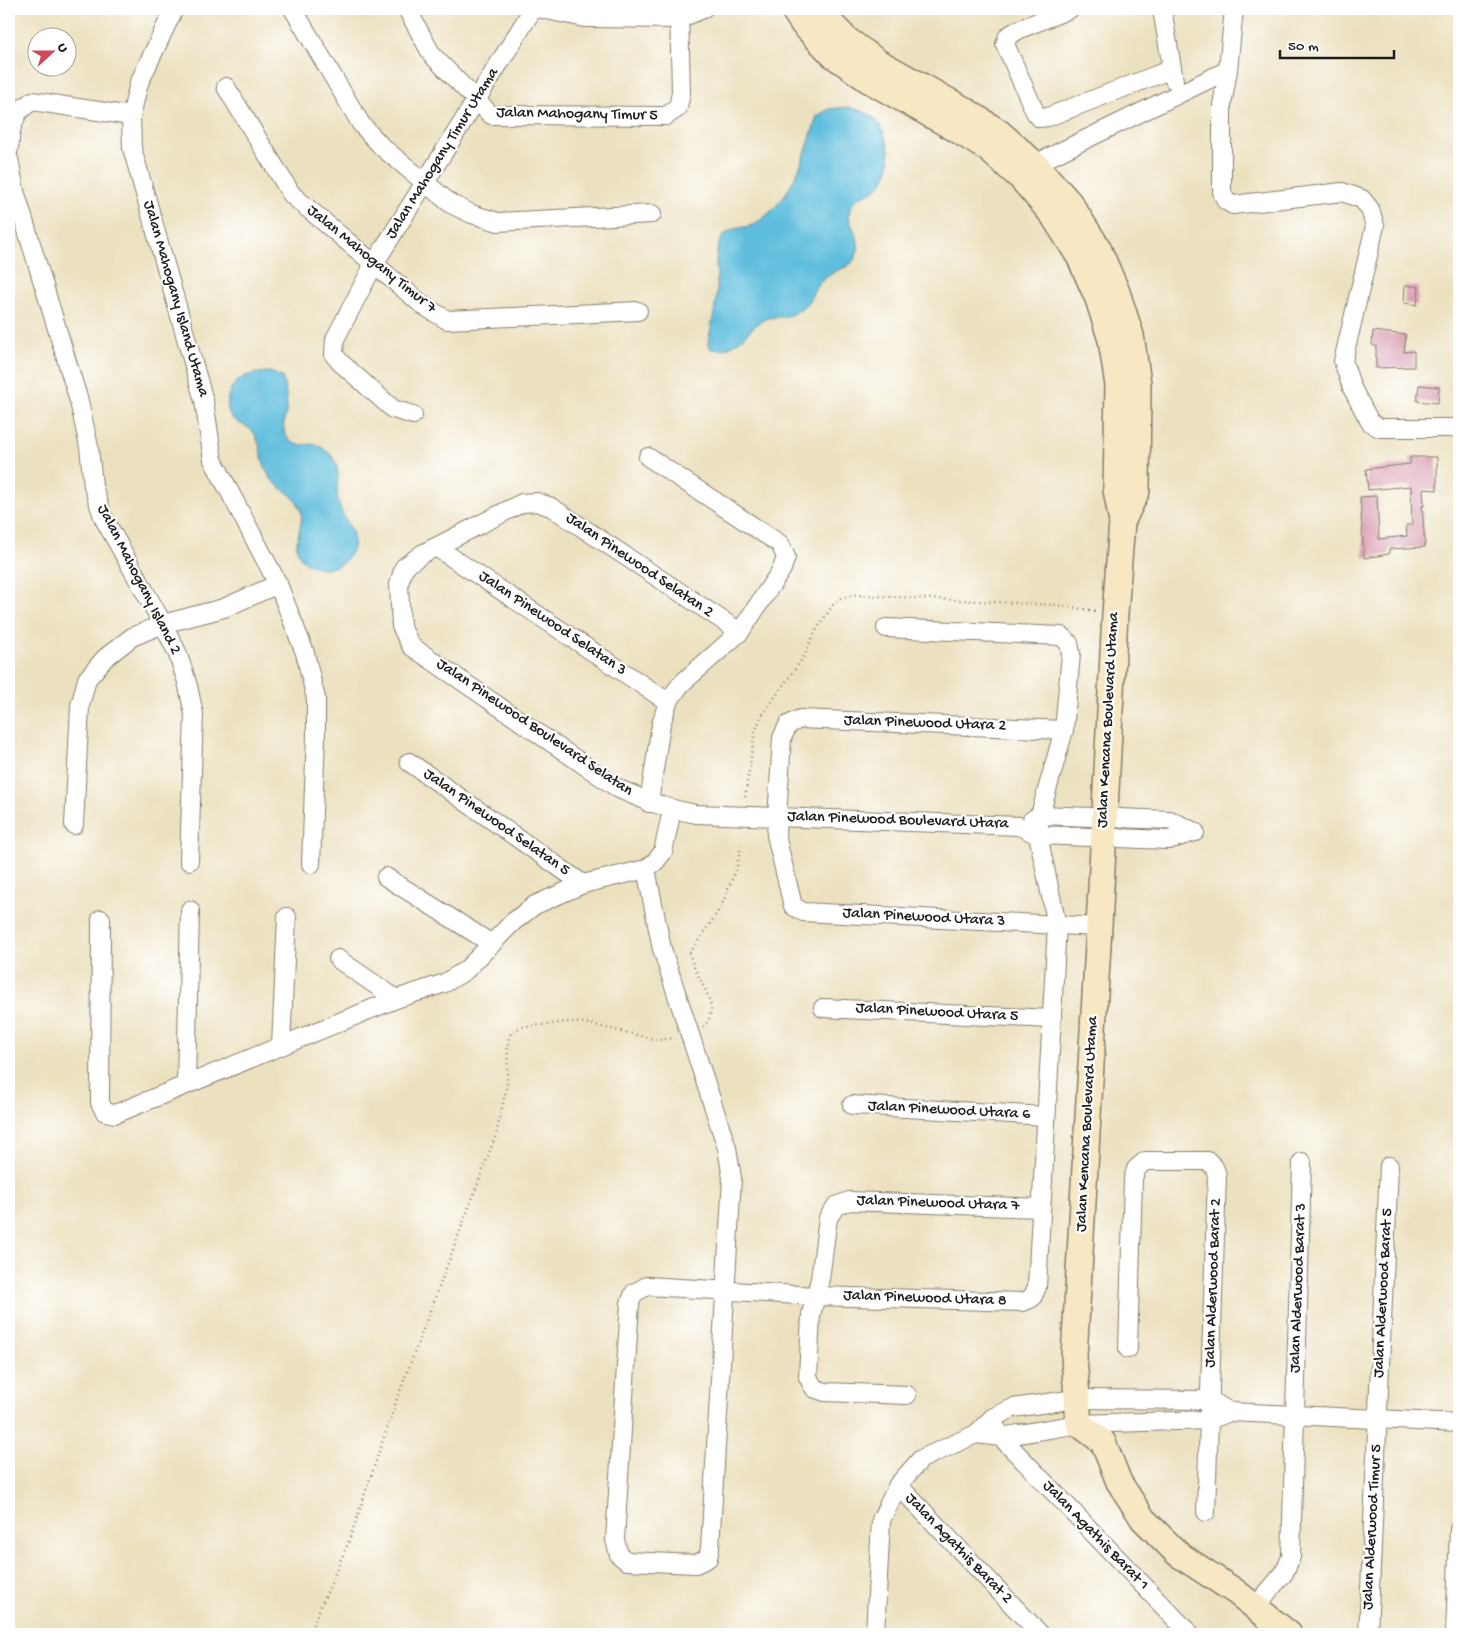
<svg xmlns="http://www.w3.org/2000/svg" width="1468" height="1643" font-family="'Gochi Hand',sans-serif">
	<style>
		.water { fill: #5ebedd; stroke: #3d6d7c }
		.building { fill: #d694a9 }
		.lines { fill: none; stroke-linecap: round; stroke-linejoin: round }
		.street-casing { stroke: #847e6e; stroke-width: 20 }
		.secondary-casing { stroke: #847e6e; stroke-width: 28 }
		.path { stroke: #847e6e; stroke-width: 2.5; stroke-dasharray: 1 4; stroke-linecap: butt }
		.street { stroke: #fff; stroke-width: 18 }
		.secondary { stroke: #f7e8c3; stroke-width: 25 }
		.labels { text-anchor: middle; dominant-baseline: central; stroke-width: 4.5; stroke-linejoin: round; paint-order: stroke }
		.street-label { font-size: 16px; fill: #1c1c1c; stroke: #fff }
	</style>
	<rect width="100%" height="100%" fill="#fff"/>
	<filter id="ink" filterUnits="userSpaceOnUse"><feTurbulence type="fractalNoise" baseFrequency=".02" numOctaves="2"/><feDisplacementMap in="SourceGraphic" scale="10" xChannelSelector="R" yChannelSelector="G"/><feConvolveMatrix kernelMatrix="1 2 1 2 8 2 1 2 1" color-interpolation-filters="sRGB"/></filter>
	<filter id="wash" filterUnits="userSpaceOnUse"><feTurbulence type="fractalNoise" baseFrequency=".0096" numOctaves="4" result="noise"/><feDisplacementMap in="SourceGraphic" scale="20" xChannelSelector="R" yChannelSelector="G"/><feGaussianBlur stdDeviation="1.12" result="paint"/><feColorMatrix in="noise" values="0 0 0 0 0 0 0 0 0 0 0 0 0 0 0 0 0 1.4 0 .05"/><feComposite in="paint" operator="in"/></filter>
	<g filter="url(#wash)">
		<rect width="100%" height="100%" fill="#ece1bf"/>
		<g class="water">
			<path d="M849 107C856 110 868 112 873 117 890 134 898 172 876 189 867 196 854 195 850 209 845 225 865 237 856 256 849 271 841 266 830 275 825 278 819 283 816 288 812 294 810 302 804 306 799 310 793 315 787 316 780 318 772 316 765 319 745 330 737 353 711 349L708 343C711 326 716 308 717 290 718 273 712 252 722 238 730 225 745 230 756 223 793 200 805 155 817 116L829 109Z"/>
			<path d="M270 372 282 377C285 387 287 397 287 407 286 417 280 427 287 437 296 450 306 442 318 445 322 447 327 451 330 454 345 471 333 486 339 505 341 514 352 528 353 535 357 558 336 574 315 566 312 565 307 564 305 562 286 546 307 526 300 508 295 493 277 489 269 476 261 463 262 446 254 433 249 426 238 424 232 418 227 411 227 405 228 397 233 376 251 373 270 372Z"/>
		</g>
		<g id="blocks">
			<g class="building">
				<polygon points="1405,285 1419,287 1417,305 1404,303"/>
				<polygon points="1373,331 1406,335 1404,352 1414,351 1414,367 1376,368 1376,346 1372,345"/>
				<polygon points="1419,385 1439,387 1438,403 1417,401"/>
				<polygon points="1410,457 1437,457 1437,490 1423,489 1424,506 1422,506 1425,547 1389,549 1389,554 1364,558 1360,497 1377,496 1379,539 1407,536 1406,525 1412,525 1411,486 1368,490 1366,469 1410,464"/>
			</g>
		</g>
	</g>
	<g filter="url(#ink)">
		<use href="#blocks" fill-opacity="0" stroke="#847e6e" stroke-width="1"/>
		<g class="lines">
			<g class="street-casing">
				<g id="street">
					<polyline points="174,9 139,83 131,116 132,148 204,401 213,460 278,584 305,653 316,699 316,736 311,864"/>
					<polyline points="293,9 361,124 382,147 451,204 472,214 498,222 652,214"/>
					<polyline points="407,9 432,55 491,115 666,116 678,108 681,92 679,9"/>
					<polyline points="542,9 585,18 679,19 703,9"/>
					<polyline points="1070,9 1020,29 1008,36 1005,44 1035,112 1040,118 1048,117 1172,69"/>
					<polyline points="1162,9 1174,80"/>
					<polyline points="1234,9 1228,70 1222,105 1222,192 1226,201 1233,205 1342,192 1362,199 1370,209 1375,226 1343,361 1352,388 1370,422 1379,428 1459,428"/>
					<polyline points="226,87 292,195 424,306 447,320 638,311"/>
					<polyline points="9,149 11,130 18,112 32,101 131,116"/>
					<polyline points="9,159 15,191 79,401 89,447 93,486 103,517 163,624 177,652 187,682 194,714 189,861"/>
					<polyline points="1035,164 1228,70"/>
					<polyline points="413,415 393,409 341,363 334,355 335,339 374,264 533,9"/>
					<polyline points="648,457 780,544 786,557 782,569 740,632 681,684 668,702 661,724 649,803"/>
					<polyline points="436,547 668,702"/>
					<path d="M740 632 551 507 537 502 522 503 422 554 404 567 399 584 401 626 411 646 619 789C646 801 667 809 696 814L1019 826 1038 835 1169 840 1195 832"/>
					<polyline points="1064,730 800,719 788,725 782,738 776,835 793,906 803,912 1099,927"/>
					<polyline points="409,762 583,884"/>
					<polyline points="1032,820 1040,815 1170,820 1195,832"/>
					<polyline points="74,825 80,706 87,679 105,658 132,637 163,624 224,608 278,584"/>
					<polyline points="646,869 662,949 727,1148 732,1178 710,1548 708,1558 696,1564 627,1561 619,1555 615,1540 630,1303 634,1293 647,1286 816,1296 1023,1302 1032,1298 1037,1287 1057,925 1038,835 1040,815 1064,730 1071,654 1069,643 1061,636 886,628"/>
					<polyline points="386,877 492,944"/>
					<polyline points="101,919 100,1103 105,1112 115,1114 396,999 445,983 466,970 513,922 535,905 583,884 646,869 655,862 663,852 672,810"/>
					<polyline points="338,959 396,999"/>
					<polyline points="823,1008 1051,1019"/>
					<polyline points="281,1046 287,917"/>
					<polyline points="186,1085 190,910"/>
					<polyline points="852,1105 1046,1116"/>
					<polyline points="1128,1349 1133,1179 1136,1169 1145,1161 1208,1161 1214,1167 1217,1175 1206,1512"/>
					<polyline points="907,1395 825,1392 814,1388 808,1377 811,1315 820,1279 828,1218 836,1206 849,1201 1041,1208"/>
					<polyline points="997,1429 1001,1437 1190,1634"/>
					<polyline points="976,1434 1001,1437 1079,1424 1209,1420 1230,1412 1459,1423"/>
					<polyline points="898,1485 1040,1634"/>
					<polyline points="1255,1607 1284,1573 1291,1557 1302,1162"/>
					<polyline points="875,1634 881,1520 898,1485 921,1459 976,1434 992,1418 1013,1408 1076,1399 1210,1400 1230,1412"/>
					<polyline points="1368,1634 1389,1166"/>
					<polyline points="1455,1634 1459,1529"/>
				</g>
			</g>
			<g class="secondary-casing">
				<g id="secondary">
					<polyline points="793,9 803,24 833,55 867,79 954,128 988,149 1021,178 1052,214 1080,258 1098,299 1111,340 1118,385 1116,490 1122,522 1115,614 1099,927 1074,1357 1079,1424 1103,1442 1119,1482 1143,1519 1178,1554 1236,1592 1289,1634"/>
					<polyline points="817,9 846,39 878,62 965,110 1000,133 1035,164 1069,202 1098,248 1117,292 1131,335 1138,383 1137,491 1122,522"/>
				</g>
			</g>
			<g class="path">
				<polyline points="745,797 755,732 762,715 803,658 815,632 833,605 841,598 855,595 1057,605 1096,611"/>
				<path d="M703 1027C726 1006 692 976 690 953L721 907 737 866 741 846"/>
				<polyline points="309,1634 349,1541 397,1399 496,1135 507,1085 508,1041 511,1033 521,1027 569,1022 586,1023 658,1040 674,1038"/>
			</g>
			<use href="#street" class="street"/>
			<use href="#secondary" class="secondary"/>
		</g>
	</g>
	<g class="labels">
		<g class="street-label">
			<text transform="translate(577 115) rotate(1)">Jalan Mahogany Timur 5</text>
			<text transform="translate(443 154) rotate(-58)">Jalan Mahogany Timur Utama</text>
			<text transform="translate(371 260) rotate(39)">Jalan Mahogany Timur 7</text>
			<text transform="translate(175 299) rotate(74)">Jalan Mahogany Island Utama</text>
			<text transform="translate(639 566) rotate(34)">Jalan Pinewood Selatan 2</text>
			<text transform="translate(138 580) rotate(63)">Jalan Mahogany Island 2</text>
			<text transform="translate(552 624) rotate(34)">Jalan Pinewood Selatan 3</text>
			<text transform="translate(1109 720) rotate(-87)">Jalan Kencana Boulevard Utama</text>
			<text transform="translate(925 724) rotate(2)">Jalan Pinewood Utara 2</text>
			<text transform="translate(534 728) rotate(34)">Jalan Pinewood Boulevard Selatan</text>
			<text transform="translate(898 821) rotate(2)">Jalan Pinewood Boulevard Utara</text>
			<text transform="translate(496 823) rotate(35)">Jalan Pinewood Selatan 5</text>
			<text transform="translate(924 918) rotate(3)">Jalan Pinewood Utara 3</text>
			<text transform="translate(937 1013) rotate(3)">Jalan Pinewood Utara 5</text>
			<text transform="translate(949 1111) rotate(3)">Jalan Pinewood Utara 6</text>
			<text transform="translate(1088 1124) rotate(-87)">Jalan Kencana Boulevard Utama</text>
			<text transform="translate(938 1204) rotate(2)">Jalan Pinewood Utara 7</text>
			<text transform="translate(1214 1283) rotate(-88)">Jalan Alderwood Barat 2</text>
			<text transform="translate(1299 1288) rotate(-88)">Jalan Alderwood Barat 3</text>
			<text transform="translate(1384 1293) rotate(-87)">Jalan Alderwood Barat 5</text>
			<text transform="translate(925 1299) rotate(2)">Jalan Pinewood Utara 8</text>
			<text transform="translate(1373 1527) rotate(-87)">Jalan Alderwood Timur 5</text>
			<text transform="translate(1095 1536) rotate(46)">Jalan Agathis Barat 1</text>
			<text transform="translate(958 1549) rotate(46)">Jalan Agathis Barat 2</text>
		</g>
	</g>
	<rect width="1468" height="1643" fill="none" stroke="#fff" stroke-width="30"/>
	<g transform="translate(52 52) rotate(69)"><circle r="24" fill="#ffffff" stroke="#a4a4a4"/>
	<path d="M0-4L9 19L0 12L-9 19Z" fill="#d1495b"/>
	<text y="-8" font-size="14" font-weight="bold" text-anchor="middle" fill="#1c1c1c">U</text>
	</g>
	<path d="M1280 50v8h114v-8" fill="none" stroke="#1c1c1c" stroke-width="2.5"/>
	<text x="1288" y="50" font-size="15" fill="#1c1c1c" stroke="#ffffff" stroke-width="4" paint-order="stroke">50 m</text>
</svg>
